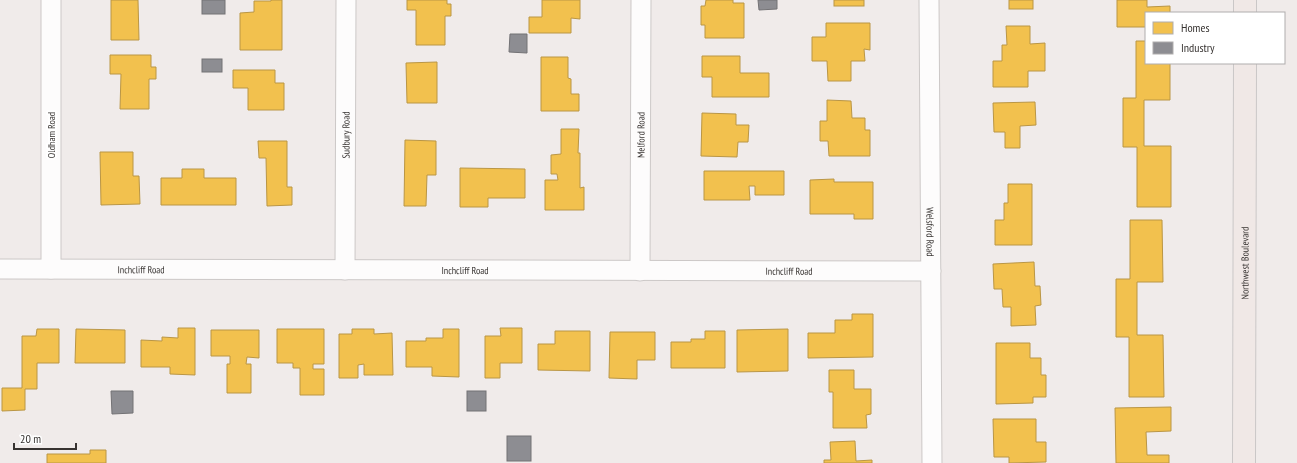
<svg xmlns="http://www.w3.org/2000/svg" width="1297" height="463" font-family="'PT Sans Narrow',sans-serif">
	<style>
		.homes { fill: #f2c14e; stroke: #ba9645 }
		.industry { fill: #8d8d92; stroke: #737275 }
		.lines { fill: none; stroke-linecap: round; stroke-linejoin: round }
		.street-casing { stroke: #ccc8c7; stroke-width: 21 }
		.primary-casing { stroke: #cac7c7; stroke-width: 24 }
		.street { stroke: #fdfcfc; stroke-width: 19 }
		.primary { stroke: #f0e8e6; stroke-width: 22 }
		.labels { text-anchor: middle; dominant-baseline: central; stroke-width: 4; stroke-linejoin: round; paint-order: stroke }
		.street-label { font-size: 10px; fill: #373331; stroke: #fff }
	</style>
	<rect width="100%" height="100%" fill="#f0ebea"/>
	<g class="homes">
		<polygon points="111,0 138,0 139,40 111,40"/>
		<polygon points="271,0 282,0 282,50 240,50 240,13 254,12 254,1 271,1"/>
		<polygon points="407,0 447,0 447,4 451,4 451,16 445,16 445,45 416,45 416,10 407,10"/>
		<polygon points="542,0 580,0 580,19 571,18 571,33 529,33 529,17 542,17"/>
		<polygon points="706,0 733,0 733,3 744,3 744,38 705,38 705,25 701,25 701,6 705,6"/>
		<rect x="834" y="0" width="30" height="6"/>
		<rect x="1009" y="0" width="24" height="9"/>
		<polygon points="1117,0 1147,0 1147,7 1170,6 1170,13 1146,13 1146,27 1117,27"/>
		<polygon points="826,23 870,23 870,50 864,49 865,61 851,61 851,81 828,81 827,61 812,61 812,37 826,37"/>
		<polygon points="1006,26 1030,26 1030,44 1045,43 1045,71 1028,71 1028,87 993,87 993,61 1002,61 1002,45 1007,45"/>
		<polygon points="1136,41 1146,41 1146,63 1170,63 1170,100 1144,100 1144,146 1171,146 1171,207 1137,207 1137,147 1123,147 1123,98 1136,98"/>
		<polygon points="110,55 151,55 151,67 156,67 156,79 149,79 149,109 120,109 121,74 110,74"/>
		<polygon points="702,56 740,56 740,73 769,73 769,97 712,97 712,77 702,77"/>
		<polygon points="541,57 568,57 568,78 571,79 571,94 579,94 579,111 541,111"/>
		<polygon points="437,62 437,103 407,103 406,63"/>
		<polygon points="233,70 275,70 275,83 284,83 284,110 248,110 248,88 233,88"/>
		<polygon points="827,100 851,101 852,118 865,118 865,130 870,130 870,156 829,156 828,141 820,141 820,121 827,121"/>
		<polygon points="1035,102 1036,125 1020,126 1020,148 1005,148 1005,132 994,132 993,103"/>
		<polygon points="702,113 736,114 736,125 749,125 748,142 738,142 737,157 701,156"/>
		<polygon points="561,129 579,129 578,153 580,153 580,188 584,187 584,210 545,210 545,180 558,180 557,174 551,174 551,155 561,154"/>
		<polygon points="405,140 436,141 436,175 427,175 426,206 404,206"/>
		<polygon points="258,141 287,141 287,187 292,187 292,205 267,206 266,158 259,158"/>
		<polygon points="100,152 133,152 133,176 139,176 140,204 101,205"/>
		<polygon points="460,168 525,169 525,198 488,198 488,207 460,207"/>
		<polygon points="182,169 204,169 204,178 236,178 236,205 161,205 161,178 182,178"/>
		<polygon points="704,171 784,171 784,195 755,195 755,186 749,186 750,200 704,200"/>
		<polygon points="834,179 834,182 873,182 873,219 854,219 854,214 810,214 810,180"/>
		<polygon points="1008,184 1032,184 1032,245 995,245 995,220 1004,220 1004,203 1008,203"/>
		<polygon points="1130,220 1162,220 1163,282 1137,282 1137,335 1163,335 1164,397 1129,397 1129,337 1116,337 1116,279 1130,279"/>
		<polygon points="1034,262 1035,286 1040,286 1041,305 1035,306 1036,325 1011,326 1011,307 1003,307 1002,289 994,289 993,264"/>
		<polygon points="852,314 873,314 873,357 808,358 808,333 835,333 835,320 852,320"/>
		<polygon points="178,328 195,328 195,375 170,374 170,367 141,367 141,340 162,341 162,337 178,338"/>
		<polygon points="500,328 522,328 522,363 500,363 500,378 485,378 485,336 501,336"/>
		<polygon points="37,329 59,329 59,363 37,363 37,389 25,389 25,410 2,411 2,388 22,388 22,336 36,336"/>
		<polygon points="76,329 125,330 125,363 75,363"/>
		<polygon points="277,329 324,329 324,364 313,364 313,369 324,369 324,395 300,395 300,368 293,368 293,363 277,363"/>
		<polygon points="352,329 374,329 374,334 392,333 393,375 364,375 364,364 358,365 358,378 339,378 339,334 352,334"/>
		<polygon points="443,329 459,329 459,377 432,376 432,367 406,367 406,341 426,341 426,338 443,338"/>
		<polygon points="788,329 788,371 737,372 737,330"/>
		<polygon points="211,330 259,330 259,358 247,357 246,364 251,364 251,393 227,393 227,364 230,364 230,356 211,356"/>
		<polygon points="555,331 590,331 590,371 538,370 538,344 555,344"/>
		<polygon points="705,331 725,331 725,368 671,368 671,342 691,342 691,339 705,339"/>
		<polygon points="610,332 655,332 655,360 637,360 637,379 609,378"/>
		<polygon points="996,343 1030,343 1030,358 1041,358 1041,375 1046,375 1046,397 1033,397 1033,403 996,404"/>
		<polygon points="829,370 854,370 854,389 871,389 871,414 866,415 867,428 833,428 833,392 829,392"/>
		<polygon points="1171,407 1171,431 1146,432 1147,455 1169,455 1169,463 1116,463 1115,408"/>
		<polygon points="993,419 1036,419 1036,442 1046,442 1046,462 1009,463 1009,457 994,457"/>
		<polygon points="855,441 856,461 872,460 872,463 824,463 824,460 831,460 830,442"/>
		<polygon points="90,450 106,450 106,463 47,463 47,454 90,454"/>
	</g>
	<g class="industry">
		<rect x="202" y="0" width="23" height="14"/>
		<polygon points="758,0 777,0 777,9 759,10"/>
		<polygon points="510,34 527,34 527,53 509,52"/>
		<rect x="202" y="59" width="20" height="13"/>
		<polygon points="111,391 133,391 133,413 112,414"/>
		<rect x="467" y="391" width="19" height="20"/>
		<rect x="507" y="436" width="24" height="25"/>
	</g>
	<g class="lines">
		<g class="street-casing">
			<g id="street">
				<polyline points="51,0 51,269"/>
				<path id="s1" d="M929 0 932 463"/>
				<path id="s2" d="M0 269 931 271"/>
				<path id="s3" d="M345 270 346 0"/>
				<path id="s4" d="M640 271 641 0"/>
			</g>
		</g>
		<g class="primary-casing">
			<g id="primary">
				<polyline points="1245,13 1245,0"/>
				<path id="s5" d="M1244 463 1245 63"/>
			</g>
		</g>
		<use href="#street" class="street"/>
		<use href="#primary" class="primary"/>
	</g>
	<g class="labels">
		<g class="street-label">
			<text transform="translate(51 135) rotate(-90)">Oldham Road</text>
			<text stroke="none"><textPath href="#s3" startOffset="135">Sudbury Road</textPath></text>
			<text stroke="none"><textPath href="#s4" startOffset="136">Melford Road</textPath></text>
			<text stroke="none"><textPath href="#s1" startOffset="232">Welsford Road</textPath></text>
			<text stroke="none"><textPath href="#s5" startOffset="200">Northwest Boulevard</textPath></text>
			<text stroke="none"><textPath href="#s2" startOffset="141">Inchcliff Road</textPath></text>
			<text stroke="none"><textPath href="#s2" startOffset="465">Inchcliff Road</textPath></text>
			<text stroke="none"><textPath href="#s2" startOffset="789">Inchcliff Road</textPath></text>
		</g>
	</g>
	<rect x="1145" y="12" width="140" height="52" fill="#ffffff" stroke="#afadad"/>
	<rect x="1153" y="22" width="20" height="12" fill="#f2c14e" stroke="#afadad"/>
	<text x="1181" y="32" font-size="12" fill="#373331">Homes</text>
	<rect x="1153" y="42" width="20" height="12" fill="#8d8d92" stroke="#afadad"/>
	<text x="1181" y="52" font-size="12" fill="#373331">Industry</text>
	<path d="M14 443v6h62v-6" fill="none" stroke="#373331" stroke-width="2"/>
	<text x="20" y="443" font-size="12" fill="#373331" stroke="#ffffff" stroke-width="3" paint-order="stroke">20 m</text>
</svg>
